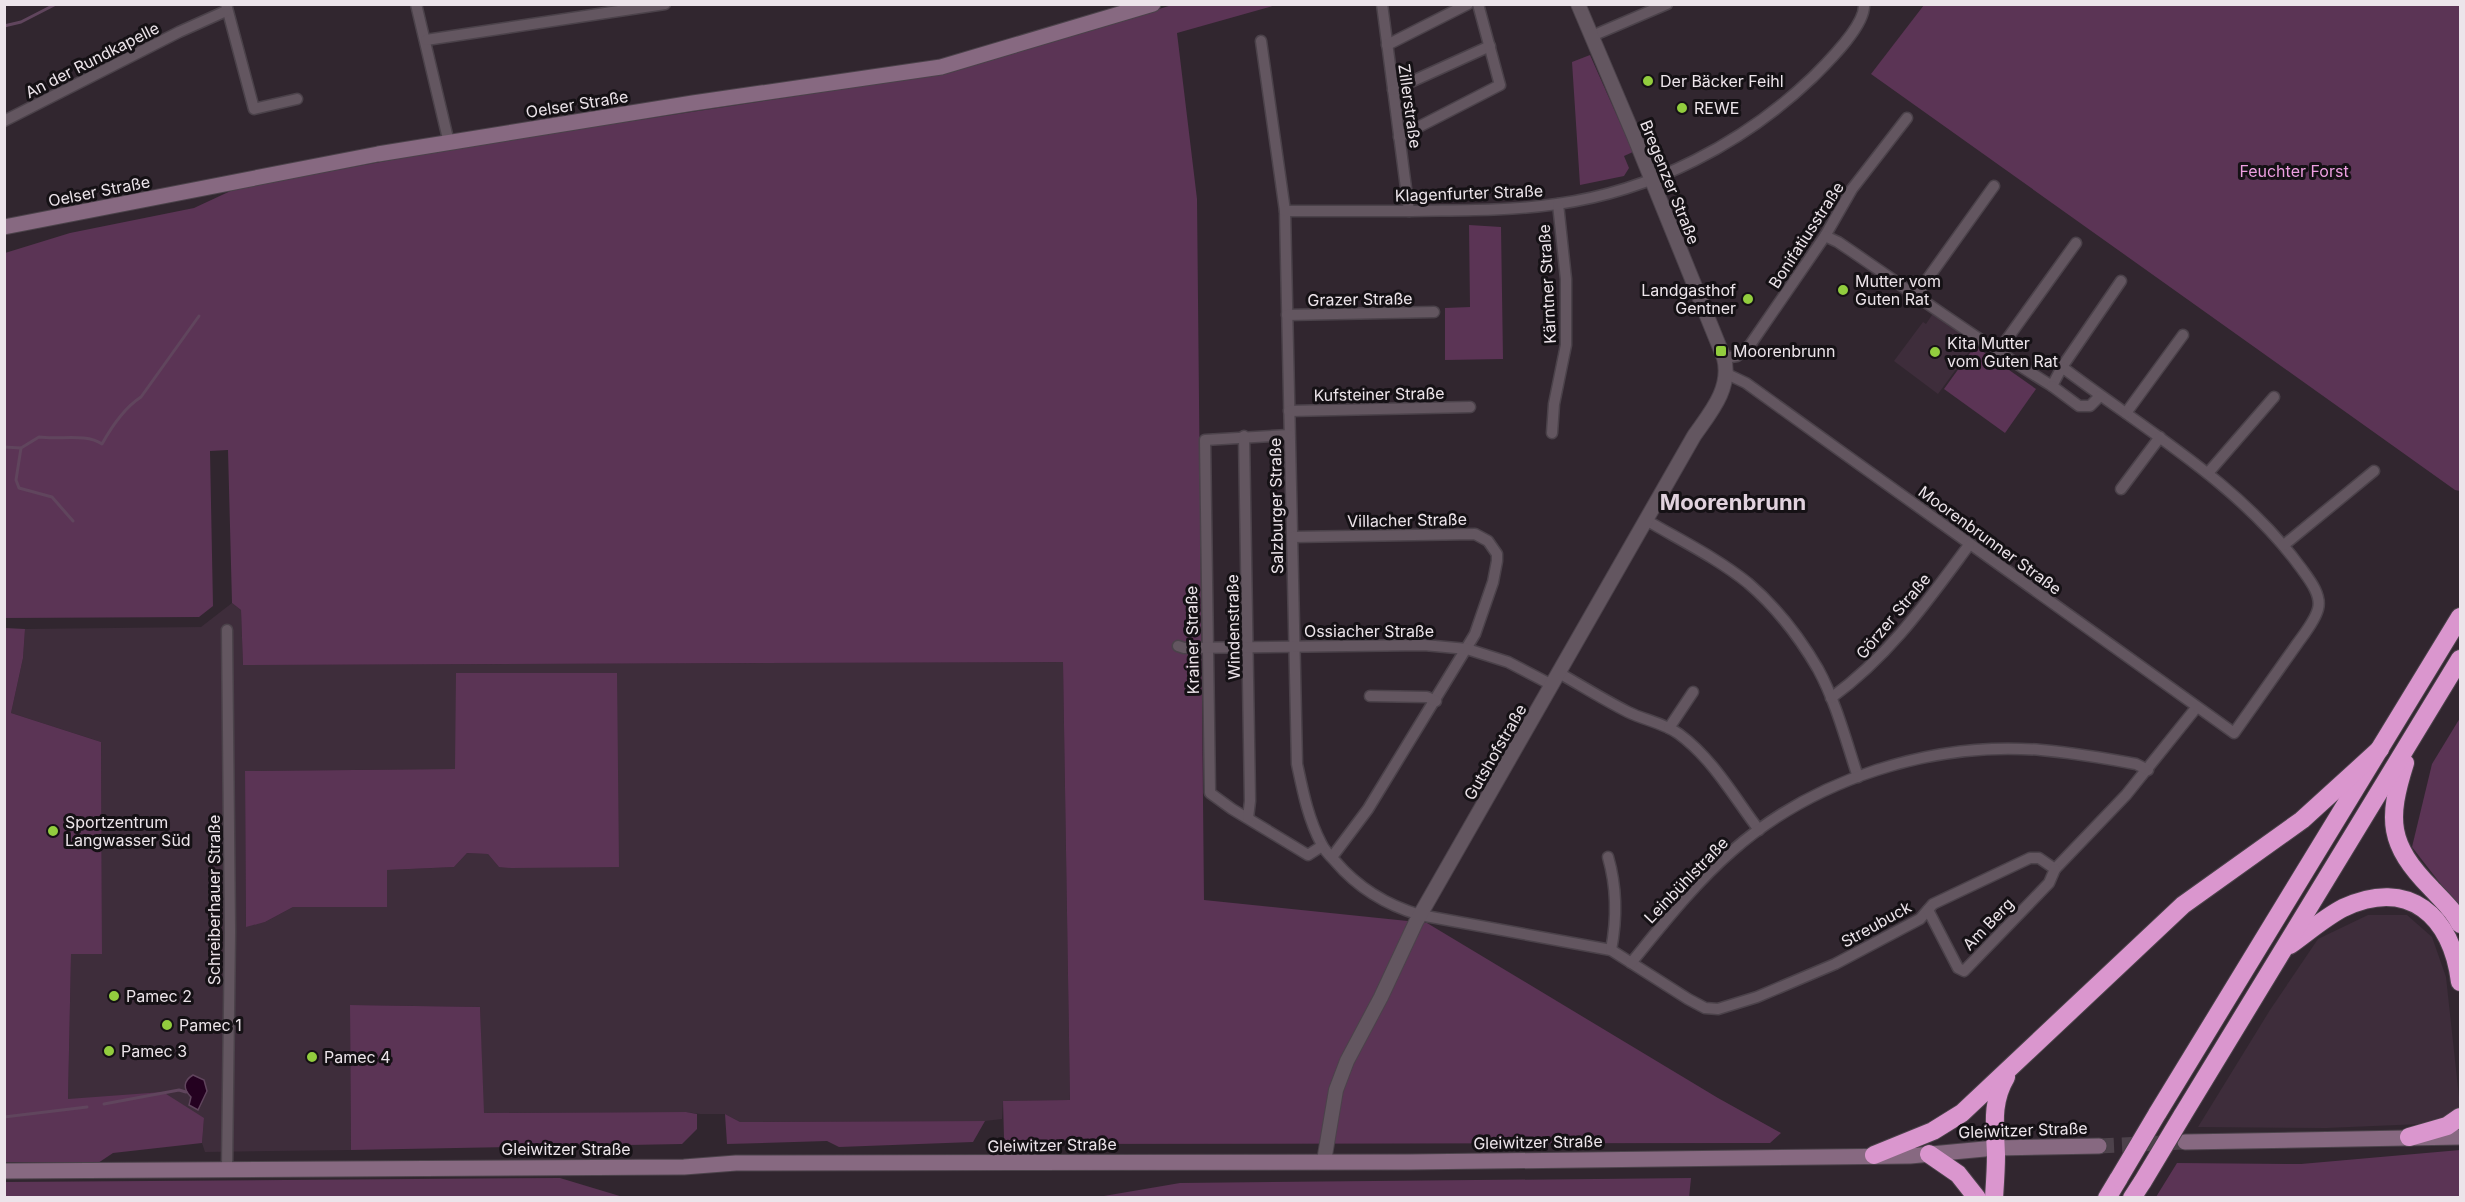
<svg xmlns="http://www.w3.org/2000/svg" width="2465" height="1202" font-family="Inter,sans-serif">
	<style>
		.built { fill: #3e2d3b; fill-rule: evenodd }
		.green { fill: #5b3455 }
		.water { fill: #240120; stroke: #60455d; stroke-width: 1.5 }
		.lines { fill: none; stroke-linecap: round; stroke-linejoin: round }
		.stream { stroke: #60455d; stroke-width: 3 }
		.secondary-tunnel { stroke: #4d424b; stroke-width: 15; stroke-dasharray: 15 8; stroke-linecap: butt }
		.minor-casing { stroke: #4b424a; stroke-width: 13 }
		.tertiary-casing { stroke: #4b424a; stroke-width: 16 }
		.secondary-casing { stroke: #4b424a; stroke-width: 17 }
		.motorway-casing { stroke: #4b424a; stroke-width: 20 }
		.minor { stroke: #635660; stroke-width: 10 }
		.tertiary { stroke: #635660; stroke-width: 14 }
		.secondary { stroke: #876981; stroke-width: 15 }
		.motorway { stroke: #da96ce; stroke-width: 18 }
		.motorway-bridge-casing { stroke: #4b424a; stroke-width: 20; stroke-linecap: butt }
		.motorway-bridge { stroke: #da96ce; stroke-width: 18 }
		.poi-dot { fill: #92cd3e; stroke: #151115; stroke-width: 2 }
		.labels { text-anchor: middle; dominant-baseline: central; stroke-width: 6; stroke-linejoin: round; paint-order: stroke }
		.street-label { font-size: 16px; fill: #ece4ea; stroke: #151115 }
		.poi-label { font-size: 16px; fill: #ece4ea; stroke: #151115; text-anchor: start }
		.park-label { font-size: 16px; fill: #ee9fe1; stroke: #151115 }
		.district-label { font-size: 22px; font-weight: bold; fill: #e1d2de; stroke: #151115 }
	</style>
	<rect width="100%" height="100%" fill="#31262f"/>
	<g class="built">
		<polygon points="1934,312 1976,342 1938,394 1894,361 1923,322 1926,324"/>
		<path d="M232 603 241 610 243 665 1063 662 1070 1100 1003 1101 1002 1119 985 1121 740 1122 725 1114H700L686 1112 483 1113 480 1007 350 1005 351 1150 205 1152 202 1143 204 1118 95 1099H68L71 954H102L101 742 11 713 23 658 25 629 201 627ZM456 769 499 867 488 854 467 853 454 867 387 870V907H293L265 922 246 926 245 771Z"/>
		<polygon points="2368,915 2407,915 2432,937 2446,977 2460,1106 2445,1123 2326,1128 2198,1127 2270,1010 2318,939"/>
	</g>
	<g class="green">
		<polygon points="1172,5 1276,5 1177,33 1197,199 1204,900 1427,923 1718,1098 1781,1133 1770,1143 1010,1144 1004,1138 1003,1101 1070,1100 1063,662 243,665 241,610 232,603 228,450 210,451 213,606 199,617 5,618 5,253 70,233 194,208 237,188 474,145 935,75 985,62"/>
		<polygon points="1924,5 2460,5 2460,491 2455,490 1871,74"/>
		<polygon points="1590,55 1633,152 1624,156 1629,168 1624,176 1580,185 1572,62"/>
		<polygon points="1469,225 1501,227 1503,359 1445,360 1445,308 1470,307"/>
		<polygon points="1975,346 2036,389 2005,433 1944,389"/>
		<polygon points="5,628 25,629 23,658 11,713 101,742 102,954 71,954 68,1099 163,1092 204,1118 202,1143 113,1153 98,1163 5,1162"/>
		<polygon points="456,673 617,673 619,867 511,868 499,867 488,854 467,853 454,867 387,870 387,907 293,907 265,922 246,927 245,771 455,769"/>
		<polygon points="2460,718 2460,909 2412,847 2432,764"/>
		<polygon points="350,1005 480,1007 484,1113 686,1112 697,1114 697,1129 682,1144 351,1150"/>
		<polygon points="725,1114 740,1122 985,1121 973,1142 839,1147 827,1141 727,1144"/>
		<polygon points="2460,1150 2460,1197 2156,1197 2177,1163 2301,1164"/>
		<polygon points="560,1178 623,1197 4,1197 5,1182"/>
		<polygon points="1691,1178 1689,1198 1098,1197 1180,1183"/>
	</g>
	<path class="water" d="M193 1075 204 1080 207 1091 198 1110 189 1105 191 1097C183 1089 183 1081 193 1075Z"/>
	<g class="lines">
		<g class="stream">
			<polyline points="4,26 21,22 56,4"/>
			<path d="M4 447 21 448 39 437C59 440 86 433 102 444 112 426 124 408 141 397L199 316"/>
			<polyline points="21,448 16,480 19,488 52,497 73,521"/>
			<polyline points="104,1104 179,1090 186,1092"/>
			<polyline points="4,1117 87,1107"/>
		</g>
		<polyline class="secondary-tunnel" points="2099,1146 2185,1142"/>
		<g class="minor-casing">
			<g id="minor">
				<polyline points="226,4 254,109 297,99"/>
				<polyline points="416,4 449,143"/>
				<polyline points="1382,4 1409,211"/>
				<polyline points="1592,36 1667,4"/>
				<polyline points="426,40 665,4"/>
				<path d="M1261 41 1285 211 1297 764C1303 792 1308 818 1321 843 1324 850 1330 856 1335 861 1358 888 1386 905 1420 915L1611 950 1688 999 1705 1008 1718 1009 1757 997 1835 964 1920 919 1933 904 2030 858H2039L2055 869 2126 795 2196 708"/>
				<polyline points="1387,45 1468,4"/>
				<polyline points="1393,90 1490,46"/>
				<polyline points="4,121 179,32 226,11"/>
				<polyline points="1399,137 1500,85 1478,4"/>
				<path d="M1285 211C1328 211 1370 211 1412 211 1460 210 1509 211 1557 204 1652 191 1744 143 1813 77 1828 62 1866 25 1864 4"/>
				<polyline points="1916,295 1994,186"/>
				<polyline points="1287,315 1434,312"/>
				<polyline points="1997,353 2076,243"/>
				<polyline points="1724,358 1737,356 1750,345 1825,236 1852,189 1907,118"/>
				<polyline points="2062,367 2121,281"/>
				<path d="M1727 374 1746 383 1839 450 2234 733C2255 703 2276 674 2297 644 2304 634 2315 621 2318 609 2322 595 2309 579 2301 568 2239 483 2145 430 2062 367L2052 386C1979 341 1909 290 1838 242L1825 236"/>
				<polyline points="2052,386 2079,406 2090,406 2100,396"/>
				<polyline points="1289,411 1470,407"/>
				<polyline points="2126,413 2183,335"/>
				<polyline points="1552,433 1554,404 1566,345 1566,279 1558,204"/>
				<polyline points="1289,435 1205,440 1210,793 1232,809 1308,855 1322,846"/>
				<polyline points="1244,436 1250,801 1248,818"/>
				<polyline points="2208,473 2274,397"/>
				<polyline points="2121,489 2160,437"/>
				<path d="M1646 520C1680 540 1717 558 1748 583 1775 606 1800 638 1818 669 1836 702 1846 741 1858 777"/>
				<polyline points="1292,537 1475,534 1488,541 1497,554 1497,561 1493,582 1475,634 1368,809 1332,857"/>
				<polyline points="2284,545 2374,471"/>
				<polyline points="1178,646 1184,648 1424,645 1467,649 1508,662 1552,685"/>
				<path d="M1559 673C1582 686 1604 700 1628 712 1644 720 1664 723 1679 734 1713 759 1734 797 1759 830"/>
				<polyline points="1370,696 1427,697 1436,701"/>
				<path d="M1831 698C1890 655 1926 603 1969 545"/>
				<polyline points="1669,728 1693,692"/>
				<path d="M1608 857C1617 888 1617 919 1611 950"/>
				<polyline points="1928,910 1958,968 1964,971 2049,883 2055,869"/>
				<path d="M1631 963C1663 924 1694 884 1732 851 1814 779 1932 741 2041 750 2073 753 2104 758 2136 764L2148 770"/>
				<polyline points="227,1169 230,932 227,630"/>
			</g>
		</g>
		<g class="tertiary-casing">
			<path id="tertiary" d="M1324 1161 1336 1090 1347 1061 1381 997 1416 922 1694 436C1710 413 1732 388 1724 358L1634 136 1578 4"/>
		</g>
		<g class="secondary-casing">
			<g id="secondary">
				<polyline points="4,227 378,154 693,103 941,67 1153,4"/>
				<polyline points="2185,1142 2460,1137"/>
				<polyline points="4,1171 684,1167 736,1163 1410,1162 1910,1156 1995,1148 2099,1146"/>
			</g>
		</g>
		<g class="motorway-casing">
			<g id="motorway">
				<path d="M2405 763C2387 820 2388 844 2431 888 2441 899 2454 910 2460 924"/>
				<path d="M2290 945C2307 933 2324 918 2343 908 2409 877 2452 916 2460 982"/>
				<polyline points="2157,1114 2460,617"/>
				<polyline points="2182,1116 2460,659"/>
				<polyline points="2409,1137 2447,1126 2460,1117"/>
				<polyline points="1929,1154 1958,1174 1977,1198"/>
				<polyline points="1874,1155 1933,1131 1962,1113 2183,905 2302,820 2380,749"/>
				<path d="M1994 1198C1995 1183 1996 1169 1996 1155 1995 1126 1991 1102 2006 1077"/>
				<polyline points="2107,1198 2119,1178"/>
				<polyline points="2132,1198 2143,1181"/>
			</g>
		</g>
		<use href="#minor" class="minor"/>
		<use href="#tertiary" class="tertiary"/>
		<use href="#secondary" class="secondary"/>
		<use href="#motorway" class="motorway"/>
		<g class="motorway-bridge-casing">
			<g id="motorway-bridge">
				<polyline points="2119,1178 2157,1114"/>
				<polyline points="2143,1181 2182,1116"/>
			</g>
		</g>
		<use href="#motorway-bridge" class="motorway-bridge"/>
	</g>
	<g class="poi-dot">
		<circle cx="1648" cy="81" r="6"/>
		<circle cx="1682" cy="108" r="6"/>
		<circle cx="1843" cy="290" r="6"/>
		<circle cx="1748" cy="299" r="6"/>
		<rect x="1715" y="345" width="12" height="12" rx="3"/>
		<circle cx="1935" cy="352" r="6"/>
		<circle cx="53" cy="831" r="6"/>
		<circle cx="114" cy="996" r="6"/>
		<circle cx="167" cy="1025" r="6"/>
		<circle cx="109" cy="1051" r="6"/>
		<circle cx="312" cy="1057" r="6"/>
	</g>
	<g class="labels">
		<g class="street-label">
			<text transform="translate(92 60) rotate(-27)">An der Rundkapelle</text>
			<text transform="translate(577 104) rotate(-9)">Oelser Straße</text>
			<text transform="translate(1410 106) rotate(82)">Zillerstraße</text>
			<text transform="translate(1670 182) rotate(68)">Bregenzer Straße</text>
			<text transform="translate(99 191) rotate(-11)">Oelser Straße</text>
			<text transform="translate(1469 193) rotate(-2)">Klagenfurter Straße</text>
			<text transform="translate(1806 235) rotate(-57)">Bonifatiusstraße</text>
			<text transform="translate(1547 284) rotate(-93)">Kärntner Straße</text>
			<text transform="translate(1360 299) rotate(-1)">Grazer Straße</text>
			<text transform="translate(1379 394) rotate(-1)">Kufsteiner Straße</text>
			<text transform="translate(1276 506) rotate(-91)">Salzburger Straße</text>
			<text transform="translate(1407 520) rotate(-1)">Villacher Straße</text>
			<text transform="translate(1990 540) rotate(36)">Moorenbrunner Straße</text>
			<text transform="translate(1893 616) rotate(-50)">Görzer Straße</text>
			<text transform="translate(1233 627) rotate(-91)">Windenstraße</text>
			<text x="1369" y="631">Ossiacher Straße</text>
			<text transform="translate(1192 640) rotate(-91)">Krainer Straße</text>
			<text transform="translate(1495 752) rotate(-60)">Gutshofstraße</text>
			<text transform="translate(1686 880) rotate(-46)">Leinbühlstraße</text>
			<text transform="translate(214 900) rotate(-90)">Schreiberhauer Straße</text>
			<text transform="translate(1876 924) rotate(-29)">Streubuck</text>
			<text transform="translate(1988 924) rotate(-46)">Am Berg</text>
			<text transform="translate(2023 1130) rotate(-2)">Gleiwitzer Straße</text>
			<text transform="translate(1538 1142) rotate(-1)">Gleiwitzer Straße</text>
			<text transform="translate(1052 1145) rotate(-1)">Gleiwitzer Straße</text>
			<text x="566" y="1149">Gleiwitzer Straße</text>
		</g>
		<g class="poi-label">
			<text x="1660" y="81">Der Bäcker Feihl</text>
			<text x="1694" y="108">REWE</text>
			<text x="1855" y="281">Mutter vom<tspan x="1855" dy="18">Guten Rat</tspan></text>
			<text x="1736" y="290" text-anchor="end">Landgasthof<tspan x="1736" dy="18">Gentner</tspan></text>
			<text x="1947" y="343">Kita Mutter<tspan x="1947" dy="18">vom Guten Rat</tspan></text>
			<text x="1733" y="351">Moorenbrunn</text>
			<text x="65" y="822">Sportzentrum<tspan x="65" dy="18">Langwasser Süd</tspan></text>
			<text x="126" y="996">Pamec 2</text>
			<text x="179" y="1025">Pamec 1</text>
			<text x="121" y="1051">Pamec 3</text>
			<text x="324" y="1057">Pamec 4</text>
		</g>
		<g class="park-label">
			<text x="2294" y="171">Feuchter Forst</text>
		</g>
		<g class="district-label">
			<text x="1733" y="502">Moorenbrunn</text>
		</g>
	</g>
	<rect width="2465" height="1202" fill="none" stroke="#ece4ea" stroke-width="12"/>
</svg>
